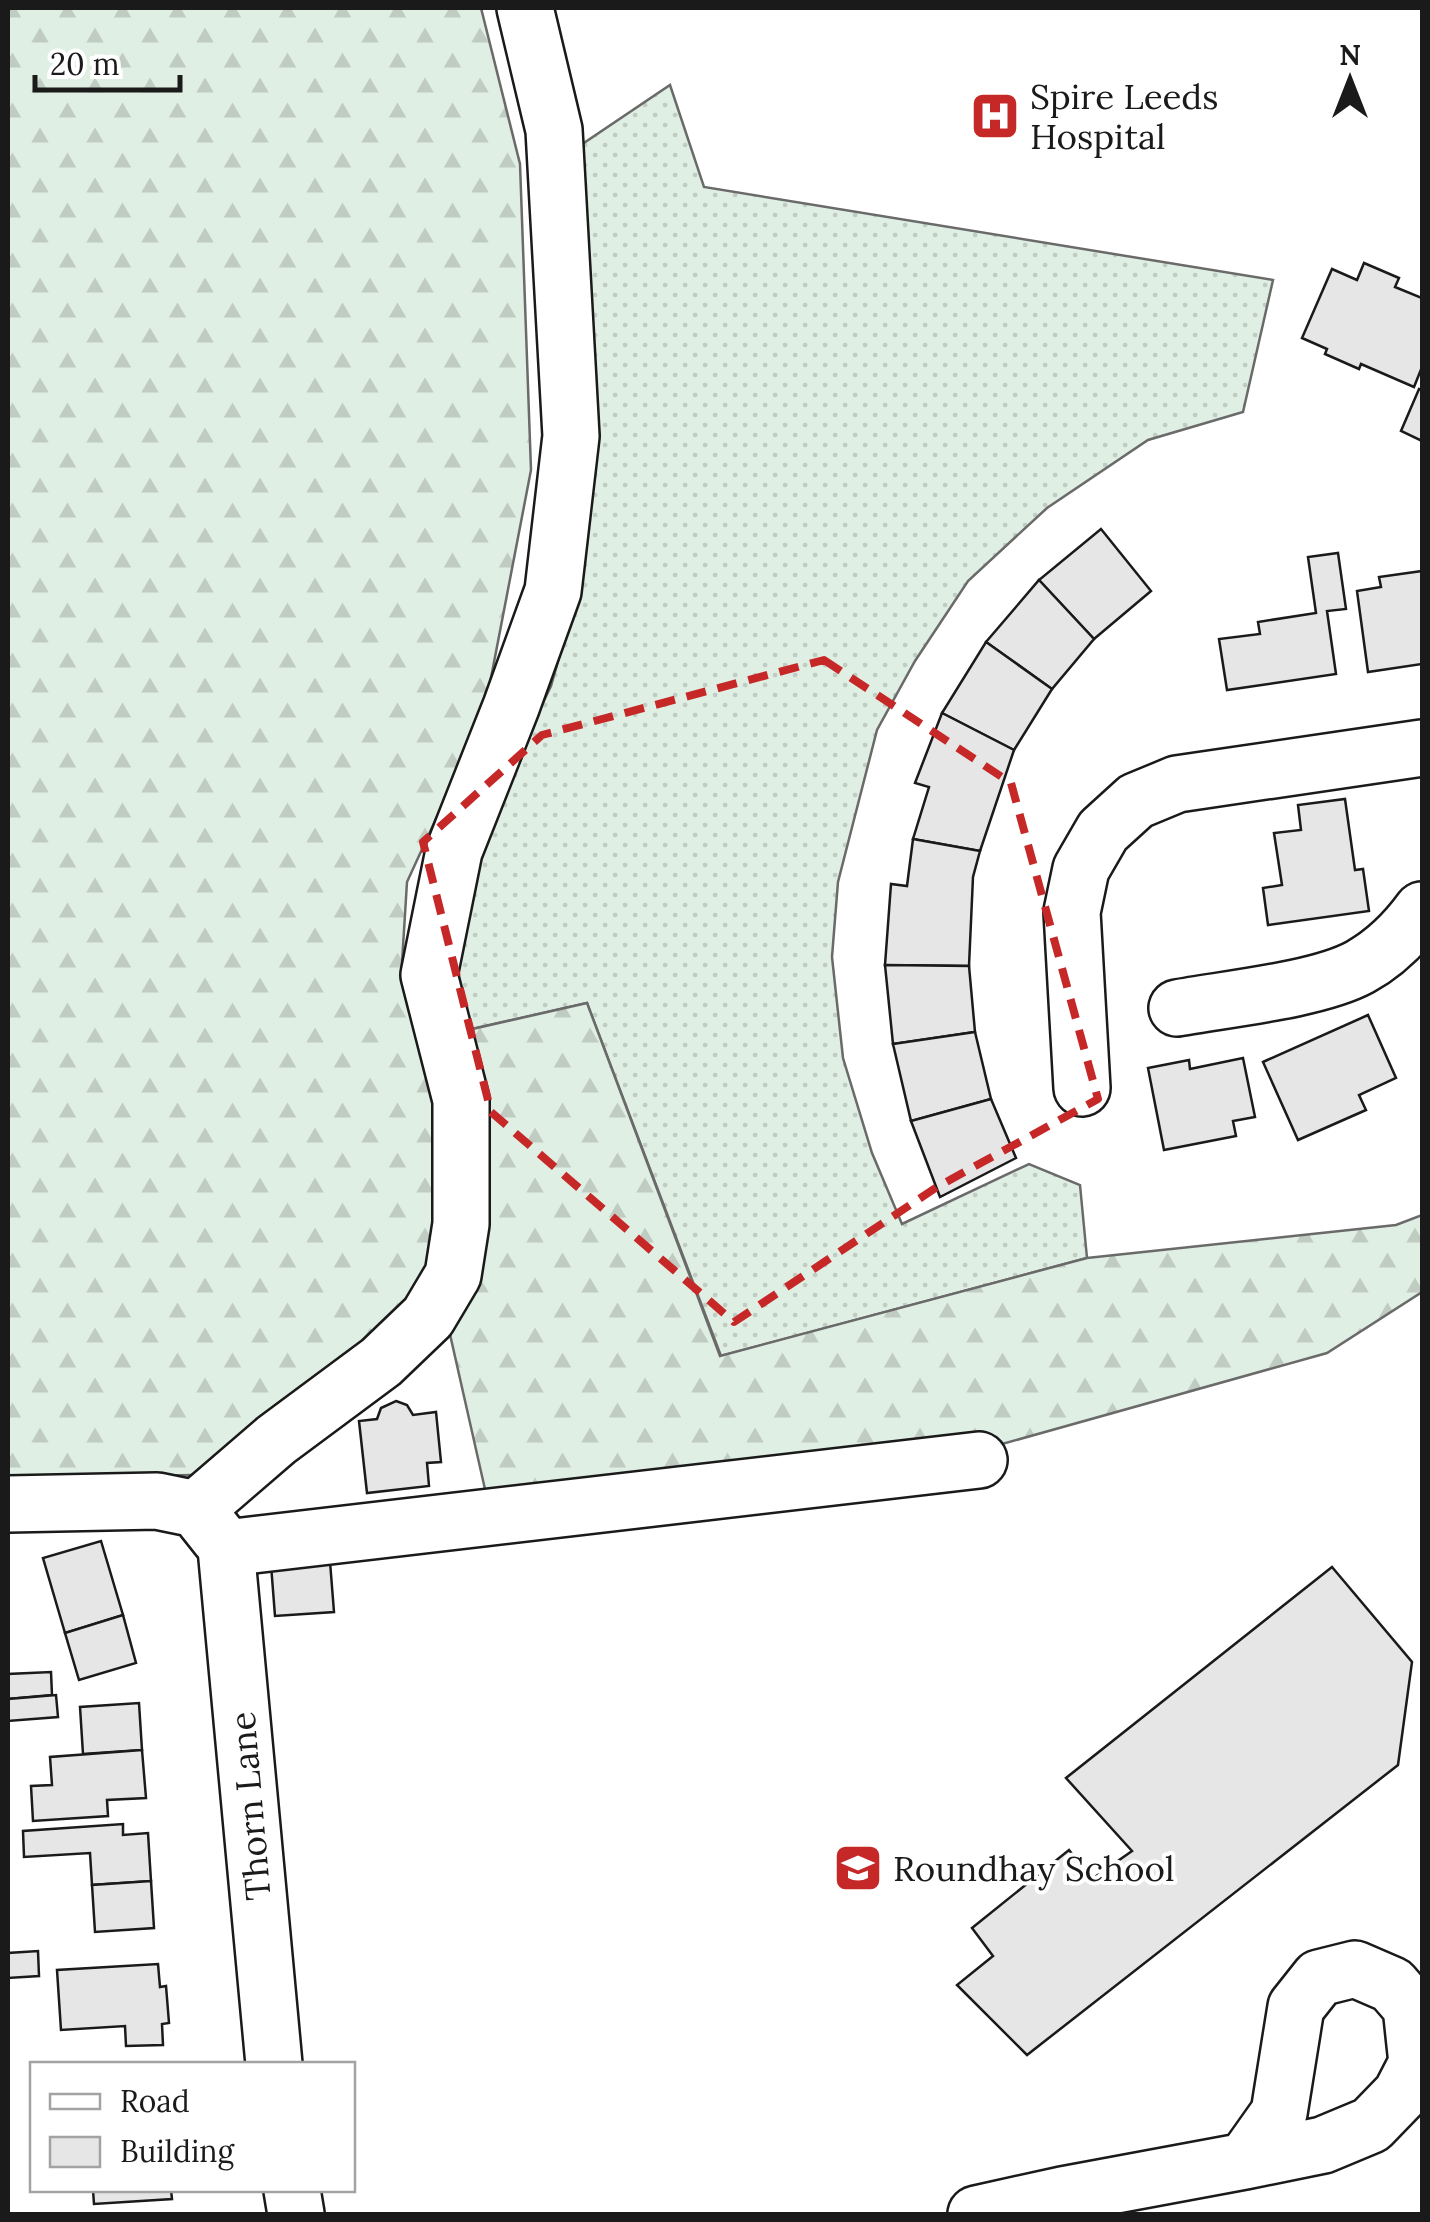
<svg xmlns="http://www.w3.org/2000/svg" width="1430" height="2222" font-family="Lora,serif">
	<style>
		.grass { fill: url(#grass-dots); stroke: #6a6a6a; stroke-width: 2.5 }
		.forest { fill: url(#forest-firs); stroke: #6a6a6a; stroke-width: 2.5 }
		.building { fill: #e6e6e6; stroke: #1a1a1a; stroke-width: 2.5 }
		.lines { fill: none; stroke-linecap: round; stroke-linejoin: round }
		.minor-casing { stroke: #1a1a1a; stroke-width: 60 }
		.minor { stroke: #fff; stroke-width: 55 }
		.marked { fill: none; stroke: #c62828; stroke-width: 8; stroke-dasharray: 20 12; stroke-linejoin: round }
		.labels { text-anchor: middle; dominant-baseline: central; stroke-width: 8; stroke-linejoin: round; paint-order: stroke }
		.poi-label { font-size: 35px; fill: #1a1a1a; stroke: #fff; text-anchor: start }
		.street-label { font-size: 35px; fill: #1a1a1a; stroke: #fff }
	</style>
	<defs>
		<pattern id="grass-dots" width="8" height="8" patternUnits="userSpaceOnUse" patternTransform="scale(2.5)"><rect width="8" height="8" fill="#e0efe3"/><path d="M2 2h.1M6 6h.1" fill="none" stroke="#c0ccc2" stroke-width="1.8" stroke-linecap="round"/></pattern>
		<pattern id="forest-firs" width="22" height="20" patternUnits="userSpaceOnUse" patternTransform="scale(2.5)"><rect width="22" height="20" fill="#e0efe3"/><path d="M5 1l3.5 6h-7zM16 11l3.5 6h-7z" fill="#c0ccc2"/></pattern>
	</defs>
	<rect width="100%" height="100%" fill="#fff"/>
	<polygon class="grass" points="670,85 704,187 1273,280 1243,412 1148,440 1047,508 968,581 915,661 877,730 838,882 832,957 843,1058 872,1153 902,1224 1029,1164 1080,1185 1087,1258 721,1356 587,1003 463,1031 455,975 474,844 551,686 576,597 578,147"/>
	<polygon class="forest" points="8,8 481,8 520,164 531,470 484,714 407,882 401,979 420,1041 587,1003 720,1356 1087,1258 1396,1225 1422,1215 1422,1292 1327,1353 977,1451 489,1507 449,1330 262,1474 8,1478"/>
	<g class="building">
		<polygon points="1364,263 1399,278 1395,287 1422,298 1422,367 1414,387 1361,364 1359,369 1325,354 1327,349 1302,338 1332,269 1357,280"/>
		<polygon points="1419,389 1422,390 1422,441 1401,431"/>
		<polygon points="1101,529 1151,591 1094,639 1039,580"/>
		<polygon points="1338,553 1346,609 1327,611 1336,674 1227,690 1219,639 1260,634 1258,622 1316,613 1308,557"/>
		<polygon points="1422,571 1422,664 1368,672 1357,591 1381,587 1379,577"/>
		<polygon points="1039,580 1094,639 1052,689 986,642"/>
		<polygon points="986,642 1052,689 1014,750 942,713"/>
		<polygon points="942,713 1014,750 980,851 913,839 929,787 915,783"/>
		<polygon points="1345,799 1355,870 1363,869 1369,911 1268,925 1263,888 1282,885 1274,833 1301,830 1298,805"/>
		<polygon points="913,839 980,851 973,877 969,966 885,965 891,884 907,886"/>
		<polygon points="885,965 969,966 975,1032 893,1044"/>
		<polygon points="1368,1015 1396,1078 1359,1095 1366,1110 1298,1140 1263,1062"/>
		<polygon points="975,1032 991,1099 911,1121 893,1044"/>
		<polygon points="1243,1058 1255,1117 1233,1121 1236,1136 1164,1150 1148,1068 1189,1060 1190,1069"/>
		<polygon points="991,1099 1016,1158 940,1197 911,1121"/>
		<polygon points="396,1401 407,1405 413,1415 436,1412 441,1462 427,1463 429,1486 367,1493 359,1421 377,1419 381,1408"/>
		<polygon points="101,1541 123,1615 65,1633 43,1558"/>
		<polygon points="329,1549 334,1612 275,1616 270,1552"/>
		<polygon points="1332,1567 1412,1662 1398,1765 1027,2055 957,1985 993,1956 972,1928 1069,1850 1092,1879 1132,1851 1066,1778"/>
		<polygon points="123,1615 136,1663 79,1680 65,1633"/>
		<polygon points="51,1672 52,1695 8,1699 8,1674"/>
		<polygon points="56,1695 58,1717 8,1721 8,1699"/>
		<polygon points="139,1703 142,1750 83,1754 80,1707"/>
		<polygon points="142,1750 146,1798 107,1800 108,1816 33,1821 31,1786 52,1785 50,1757"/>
		<polygon points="123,1824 123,1835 148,1833 151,1881 92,1885 90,1853 24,1857 23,1831"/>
		<polygon points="151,1881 154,1928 95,1932 92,1885"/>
		<polygon points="38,1951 39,1976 8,1978 8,1953"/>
		<polygon points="158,1964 160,1987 166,1986 169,2023 162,2024 163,2045 126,2046 125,2026 61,2030 57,1970"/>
		<polygon points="93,2190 171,2190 172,2199 94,2204"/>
	</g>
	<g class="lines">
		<g class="minor-casing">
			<g id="minor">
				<path d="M1177 1008C1226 999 1318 990 1360 967 1385 953 1406 932 1422 910"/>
				<polyline points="1082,1088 1072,912 1081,869 1103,831 1136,801 1177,784 1422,748"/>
				<polyline points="8,1504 157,1501 196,1509 219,1538"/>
				<polyline points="196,1509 276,1440 381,1362 428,1317 453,1275 461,1224 461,1100 429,975 454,851 511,707 553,591 571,436 554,130 525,8"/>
				<polyline points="226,1548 979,1460"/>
				<polyline points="226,1548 274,2064"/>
				<polyline points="292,2190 296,2214"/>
				<polyline points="976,2214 1062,2195 1245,2161 1323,2145 1371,2125 1401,2094 1417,2063 1411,2007 1392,1985 1355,1969 1319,1978 1296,2007 1279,2113 1245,2161"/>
			</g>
		</g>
		<use href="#minor" class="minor"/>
	</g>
	<path class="marked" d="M824 660 1011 783 1098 1099 937 1187 734 1322 491 1112 423 842 542 735Z"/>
	<defs>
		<g id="hospital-square" transform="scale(2.5)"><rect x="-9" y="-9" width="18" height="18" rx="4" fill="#c62828" stroke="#fff"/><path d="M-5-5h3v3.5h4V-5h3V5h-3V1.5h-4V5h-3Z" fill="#fff"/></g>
		<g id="school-square" transform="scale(2.5)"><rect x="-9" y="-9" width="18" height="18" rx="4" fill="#c62828" stroke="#fff"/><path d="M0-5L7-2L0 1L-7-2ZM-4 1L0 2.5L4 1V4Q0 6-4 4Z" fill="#fff"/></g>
	</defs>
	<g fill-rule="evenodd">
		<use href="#hospital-square" x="995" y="116"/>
		<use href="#school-square" x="858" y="1868"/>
	</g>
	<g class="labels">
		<g class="poi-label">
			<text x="1030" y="96">Spire Leeds<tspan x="1030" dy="40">Hospital</tspan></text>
			<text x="893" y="1868">Roundhay School</text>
		</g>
		<g class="street-label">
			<text transform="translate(250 1806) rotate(-95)">Thorn Lane</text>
		</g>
	</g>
	<rect width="1430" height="2222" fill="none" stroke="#1a1a1a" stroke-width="20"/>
	<rect x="30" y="2062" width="325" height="130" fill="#ffffff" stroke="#a3a3a3" stroke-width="2.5"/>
	<rect x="50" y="2094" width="50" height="15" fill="#ffffff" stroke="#a3a3a3" stroke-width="2.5"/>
	<text x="120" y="2112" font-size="30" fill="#1a1a1a">Road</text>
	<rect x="50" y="2137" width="50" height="30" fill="#e6e6e6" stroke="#a3a3a3" stroke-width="2.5"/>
	<text x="120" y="2162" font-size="30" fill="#1a1a1a">Building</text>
	<g transform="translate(1350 80)" stroke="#ffffff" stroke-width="8" paint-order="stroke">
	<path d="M0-8L18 38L0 25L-18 38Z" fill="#1a1a1a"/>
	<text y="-15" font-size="28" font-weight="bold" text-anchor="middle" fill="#1a1a1a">N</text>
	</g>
	<path d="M35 75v15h145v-15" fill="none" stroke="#1a1a1a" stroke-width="5"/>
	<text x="50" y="75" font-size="30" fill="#1a1a1a" stroke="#ffffff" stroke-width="8" paint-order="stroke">20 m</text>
</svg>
